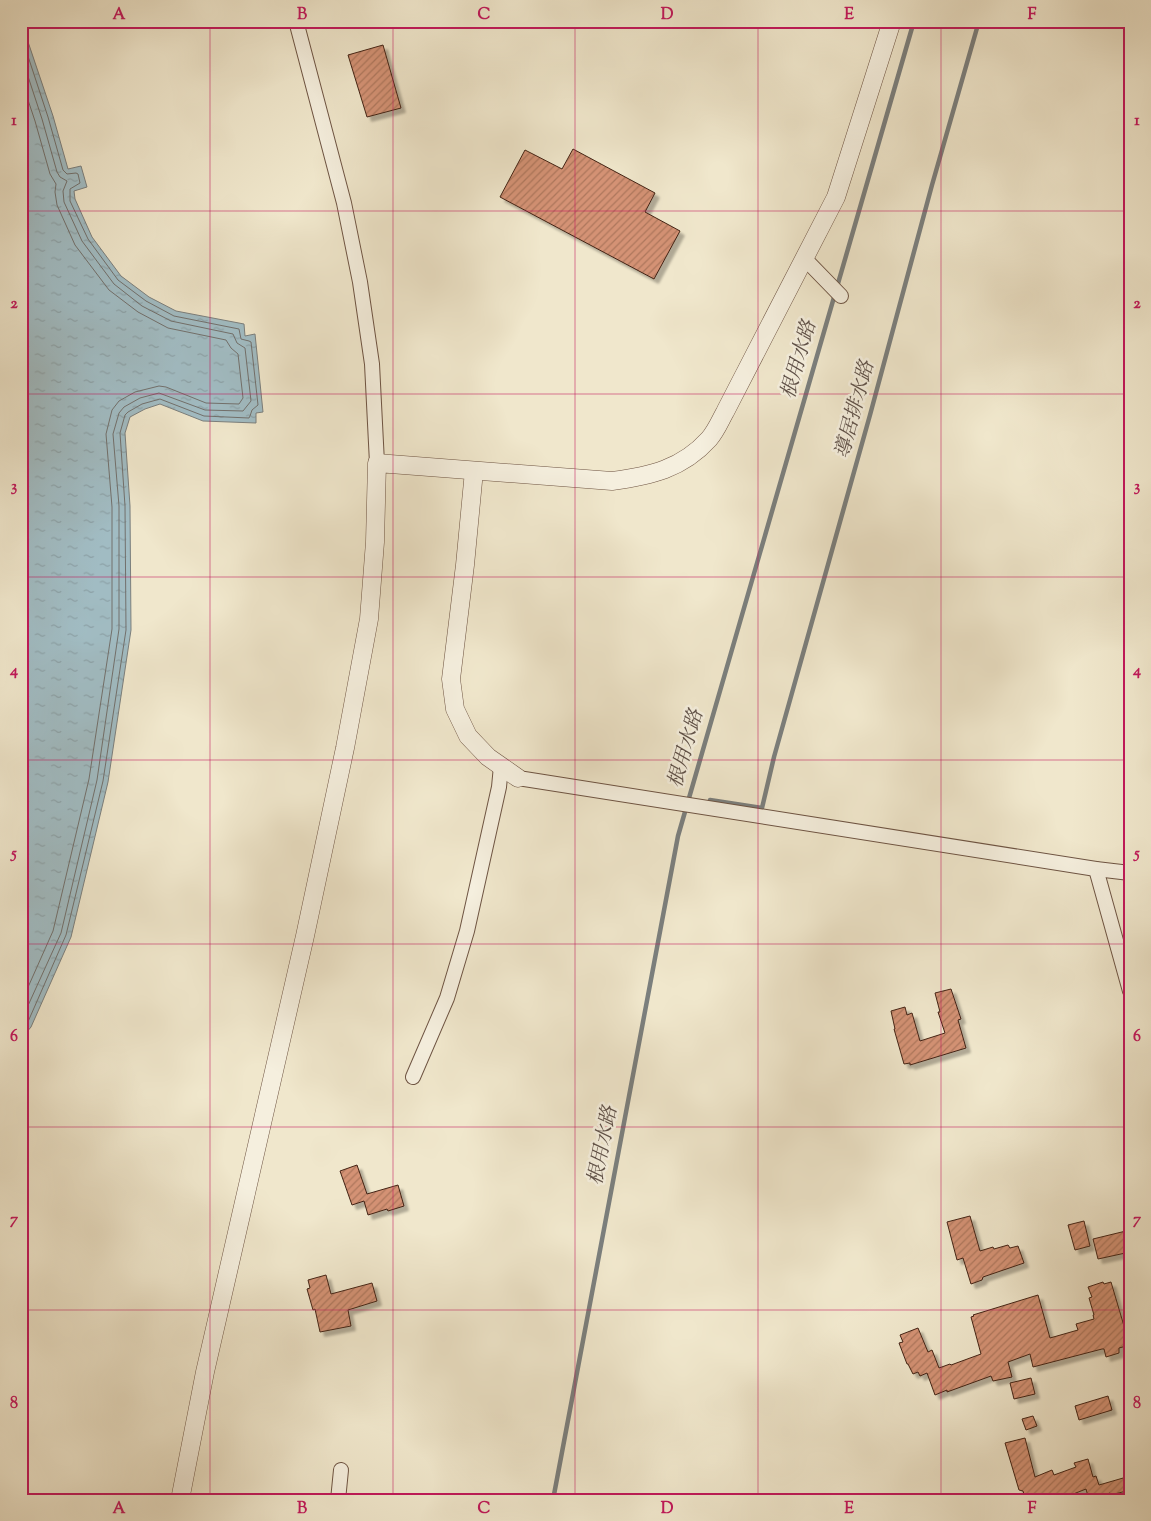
<svg xmlns="http://www.w3.org/2000/svg" width="1151" height="1521" font-family="'Sorts Mill Goudy','Noto Serif JP',serif">
	<style>
		.water { fill: url(#water-ripples); stroke: #7b7f7d }
		.lines { fill: none; stroke-linecap: round; stroke-linejoin: round }
		.shore { stroke: #72706c; stroke-width: 1 }
		.stream { stroke: #7b7f7d; stroke-width: 4.5 }
		.building { fill: url(#building-hatch); stroke: #432315; filter: url(#shadow) }
		.minor-casing { stroke: #6e5443; stroke-width: 16 }
		.tertiary-casing { stroke: #6e5443; stroke-width: 19 }
		.minor { stroke: #f5efde; stroke-width: 14 }
		.tertiary { stroke: #f5efde; stroke-width: 18 }
		.grid { fill: none; stroke: #c2185b; stroke-width: 1; stroke-opacity: 0.55 }
		.labels { text-anchor: middle; dominant-baseline: central; stroke-width: 5; stroke-linejoin: round; paint-order: stroke }
		.water-label { font-size: 20px; font-style: italic; fill: #5f5149; stroke: #f5efde }
		.neatline { fill: none; stroke: #c2185b; stroke-width: 2 }
		.grid-label { font-size: 16px; text-anchor: middle; font-weight: bold; fill: #c2185b }
	</style>
	<defs>
		<pattern id="water-ripples" width="26" height="14" patternUnits="userSpaceOnUse" patternTransform="scale(1.25)"><rect width="26" height="14" fill="#a1bcc3"/><path d="M2 4q2-2 4 0t4 0M15 11q2-2 4 0t4 0" fill="none" stroke="#8ca1a7"/></pattern>
		<pattern id="building-hatch" width="6" height="6" patternUnits="userSpaceOnUse" patternTransform="scale(1.25)"><rect width="6" height="6" fill="#d49274"/><path d="M-1 1l2-2M0 6l6-6M5 7l2-2" fill="none" stroke="#ae775e"/></pattern>
		<filter id="shadow"><feDropShadow dx="4.5" dy="4.5" stdDeviation="1" flood-color="#0004"/></filter>
	</defs>
	<rect width="100%" height="100%" fill="#f0e7cc"/>
	<filter id="stains"><feTurbulence type="fractalNoise" baseFrequency=".004" numOctaves="4"/><feColorMatrix values="0 0 0 0 .2 0 0 0 0 .09 0 0 0 0 .02 0 0 0 .5 -.17"/></filter>
	<radialGradient id="worn" r=".72"><stop offset=".6" stop-color="#630" stop-opacity="0"/><stop offset="1" stop-color="#630" stop-opacity=".3"/></radialGradient>
	<polygon class="water" points="21,21 53,116 68,169 81,166 87,187 74,191 75,199 92,237 121,276 149,297 176,311 244,324 245,336 255,334 263,412 256,413 256,423 203,421 160,404 145,409 130,417 125,433 130,506 131,630 108,782 71,937 31,1027 21,1039"/>
	<g class="lines">
		<g class="shore">
			<polyline points="21,35 48,117 63,170 67,174 76,173 78,174 80,183 70,189 70,201 88,239 118,280 146,301 174,316 239,329 241,339 249,341 251,342 258,405 252,410 250,416 249,418 204,416 160,399 142,404 128,412 125,415 120,433 125,506 126,630 103,781 66,935 27,1024 21,1031"/>
			<polyline points="21,55 42,119 57,172 60,177 67,181 63,191 64,202 82,241 114,284 142,306 171,321 233,334 237,343 245,348 251,401 243,411 205,410 159,393 140,398 124,407 119,413 113,434 119,506 119,629 97,780 61,933 21,1021"/>
			<polyline points="21,79 35,121 50,174 56,184 55,192 57,205 75,245 109,290 138,312 168,328 226,340 231,348 238,354 243,398 239,404 206,403 166,387 159,386 135,392 119,401 112,410 106,434 112,507 112,629 89,779 53,931 21,1003"/>
		</g>
		<g class="stream">
			<polyline points="710,800 762,808 774,757 870,415 932,185 979,21"/>
			<polyline points="553,1500 678,836 914,21"/>
		</g>
	</g>
	<g class="building">
		<polygon points="383,45 401,108 367,117 348,55"/>
		<polygon points="573,149 655,193 645,212 680,231 654,279 500,197 525,150 562,169"/>
		<polygon points="951,989 961,1019 958,1020 966,1048 910,1065 910,1063 904,1064 894,1029 895,1029 891,1011 905,1007 907,1015 912,1013 920,1041 945,1033 938,1012 940,1012 935,993"/>
		<polygon points="357,1165 367,1194 398,1185 404,1206 388,1211 387,1209 368,1215 364,1201 352,1205 340,1171"/>
		<polygon points="970,1216 980,1251 993,1247 994,1249 1008,1245 1010,1248 1018,1246 1024,1263 983,1277 982,1280 971,1284 963,1258 957,1260 947,1222"/>
		<polygon points="1084,1221 1090,1246 1075,1250 1068,1225"/>
		<polygon points="1130,1230 1130,1252 1098,1259 1093,1239"/>
		<polygon points="326,1275 331,1294 372,1283 377,1301 348,1310 351,1326 320,1332 315,1309 313,1310 307,1289 310,1288 308,1280"/>
		<polygon points="1103,1282 1104,1284 1111,1282 1124,1326 1130,1324 1130,1345 1119,1348 1119,1353 1106,1357 1104,1349 1102,1349 1033,1367 1030,1354 1008,1362 1012,1377 993,1381 991,1376 947,1392 947,1390 935,1395 927,1373 920,1376 918,1372 913,1374 908,1364 907,1364 899,1343 903,1342 900,1335 918,1328 928,1352 932,1350 939,1368 950,1364 951,1365 981,1354 971,1317 974,1316 973,1315 1038,1295 1050,1338 1078,1330 1076,1324 1094,1319 1093,1315 1094,1315 1089,1298 1092,1297 1088,1287"/>
		<polygon points="1031,1378 1035,1394 1014,1399 1010,1383"/>
		<polygon points="1108,1396 1112,1410 1079,1420 1075,1406"/>
		<polygon points="1033,1416 1037,1426 1026,1430 1022,1419"/>
		<polygon points="1025,1438 1035,1477 1052,1470 1054,1475 1076,1467 1074,1463 1088,1459 1093,1477 1096,1476 1099,1485 1130,1476 1130,1490 1111,1495 1110,1493 1089,1500 1086,1489 1058,1500 1026,1500 1023,1491 1019,1490 1005,1443"/>
	</g>
	<g class="lines">
		<g class="minor-casing">
			<g id="minor">
				<polyline points="296,21 344,203 360,282 372,364 377,463"/>
				<polyline points="805,259 841,296"/>
				<polyline points="518,778 1096,869 1130,873"/>
				<polyline points="1096,869 1130,991"/>
				<polyline points="413,1077 447,998 467,931 499,787 501,766"/>
				<polyline points="338,1500 341,1470"/>
			</g>
		</g>
		<g class="tertiary-casing">
			<g id="tertiary">
				<polyline points="474,471 465,565 451,679 455,709 468,736 488,757 518,778"/>
				<path d="M180 1500 205 1372 305 936 345 748 369 619 375 542 377 463 612 481C650 476 682 469 709 439 716 431 720 421 725 412L836 197 892 21"/>
			</g>
		</g>
		<use href="#minor" class="minor"/>
		<use href="#tertiary" class="tertiary"/>
	</g>
	<path class="grid" d="M210 21V1500M393 21V1500M575 21V1500M758 21V1500M941 21V1500M21 211H1130M21 394H1130M21 577H1130M21 760H1130M21 944H1130M21 1127H1130M21 1310H1130"/>
	<g class="labels">
		<g class="water-label">
			<text transform="translate(800 360) rotate(-74)">根用水路</text>
			<text transform="translate(856 410) rotate(-75)">導居排水路</text>
			<text transform="translate(687 749) rotate(-74)">根用水路</text>
			<text transform="translate(604 1146) rotate(-79)">根用水路</text>
		</g>
	</g>
	<rect width="1151" height="1521" fill="none" stroke="#f0e7cc" stroke-width="55"/>
	<rect x="28" y="28" width="1096" height="1466" class="neatline"/>
	<g class="grid-label">
		<text x="119" y="19">A</text>
		<text x="302" y="19">B</text>
		<text x="484" y="19">C</text>
		<text x="667" y="19">D</text>
		<text x="849" y="19">E</text>
		<text x="1032" y="19">F</text>
		<text x="14" y="125">1</text>
		<text x="1137" y="125">1</text>
		<text x="14" y="308">2</text>
		<text x="1137" y="308">2</text>
		<text x="14" y="491">3</text>
		<text x="1137" y="491">3</text>
		<text x="14" y="675">4</text>
		<text x="1137" y="675">4</text>
		<text x="14" y="858">5</text>
		<text x="1137" y="858">5</text>
		<text x="14" y="1041">6</text>
		<text x="1137" y="1041">6</text>
		<text x="14" y="1224">7</text>
		<text x="1137" y="1224">7</text>
		<text x="14" y="1408">8</text>
		<text x="1137" y="1408">8</text>
		<text x="119" y="1513">A</text>
		<text x="302" y="1513">B</text>
		<text x="484" y="1513">C</text>
		<text x="667" y="1513">D</text>
		<text x="849" y="1513">E</text>
		<text x="1032" y="1513">F</text>
	</g>
	<rect width="100%" height="100%" filter="url(#stains)"/>
	<rect width="100%" height="100%" fill="url(#worn)"/>
</svg>
